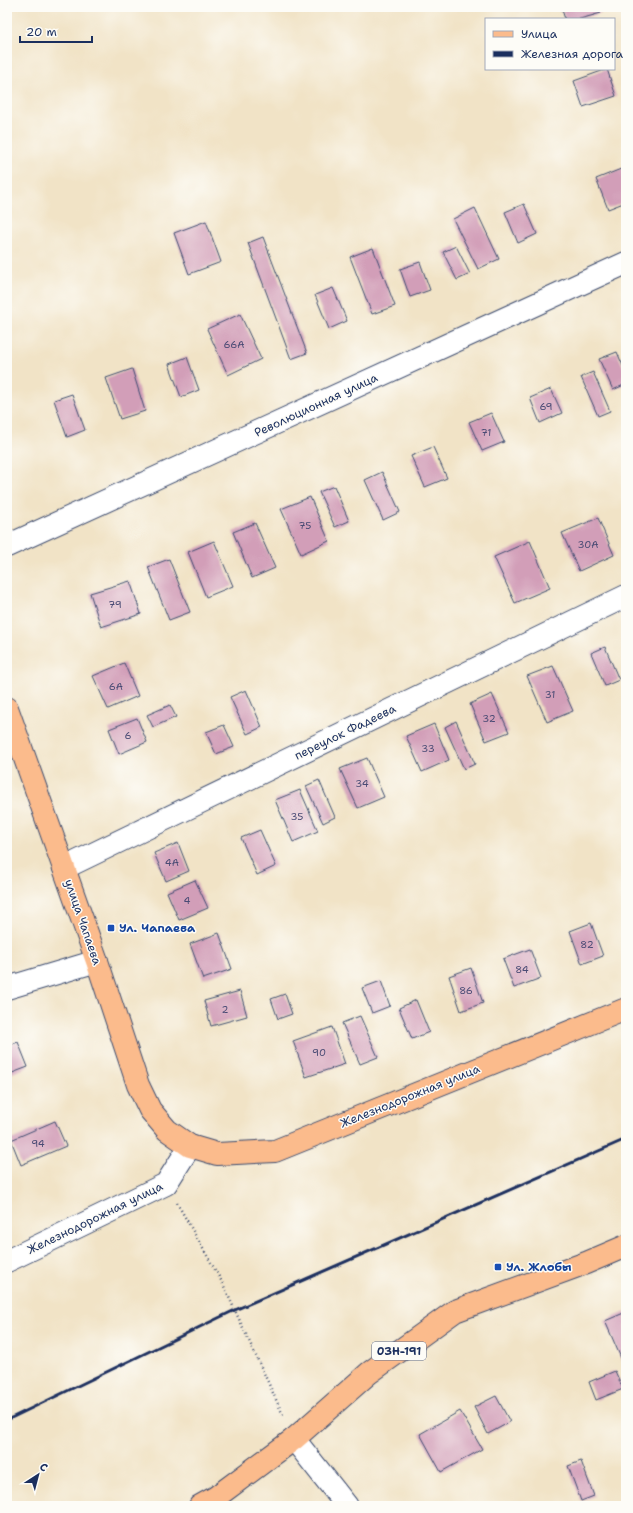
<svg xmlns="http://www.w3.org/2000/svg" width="633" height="1513" font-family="'Shantell Sans',sans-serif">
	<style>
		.building { fill: #d29eb8 }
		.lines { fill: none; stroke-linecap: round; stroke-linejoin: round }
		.minor-casing { stroke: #3b4a6e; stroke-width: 24 }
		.primary-casing { stroke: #3b4a6e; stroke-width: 24 }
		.path { stroke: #3b4a6e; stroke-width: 2.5; stroke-dasharray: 1 3; stroke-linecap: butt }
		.minor { stroke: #fff; stroke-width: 22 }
		.primary { stroke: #fbbb8c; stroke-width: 22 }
		.rail { stroke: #1b2f5e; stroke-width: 3 }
		.transit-dot { fill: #1a4fb4; stroke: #fdfcf7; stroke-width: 1.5 }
		.labels { text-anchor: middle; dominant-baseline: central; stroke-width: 3; stroke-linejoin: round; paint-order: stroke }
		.number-label { font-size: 10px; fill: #494b74 }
		.shield { fill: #fdfcf7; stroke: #5f6c8c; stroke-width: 1 }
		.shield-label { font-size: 11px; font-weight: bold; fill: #1b2f5e }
		.street-label { font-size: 12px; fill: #1b2f5e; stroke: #fdfcf7 }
		.transit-label { font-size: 12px; font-weight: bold; fill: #164399; stroke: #fdfcf7; text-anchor: start }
	</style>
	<rect width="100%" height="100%" fill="#fdfcf7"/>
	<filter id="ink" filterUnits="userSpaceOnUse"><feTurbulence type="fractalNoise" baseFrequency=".025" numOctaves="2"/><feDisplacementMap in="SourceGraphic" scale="8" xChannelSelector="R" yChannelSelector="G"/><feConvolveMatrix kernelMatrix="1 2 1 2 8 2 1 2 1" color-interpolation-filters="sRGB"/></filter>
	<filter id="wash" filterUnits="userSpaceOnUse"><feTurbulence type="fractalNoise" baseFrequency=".012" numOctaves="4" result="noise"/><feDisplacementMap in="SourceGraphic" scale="16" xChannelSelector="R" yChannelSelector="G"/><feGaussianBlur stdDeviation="0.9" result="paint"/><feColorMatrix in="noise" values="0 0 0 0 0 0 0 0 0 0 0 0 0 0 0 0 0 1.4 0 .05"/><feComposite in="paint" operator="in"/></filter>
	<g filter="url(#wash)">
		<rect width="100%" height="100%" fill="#f1e3c6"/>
		<g id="blocks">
			<g class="building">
				<polygon points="515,7 529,7 517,11"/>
				<polygon points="561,7 599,7 601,13 580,19 565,19"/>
				<polygon points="607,69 616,96 583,107 574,81"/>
				<polygon points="626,167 626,202 608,209 596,179"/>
				<polygon points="524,204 537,234 518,243 505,212"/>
				<polygon points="475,208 499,259 478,269 453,219"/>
				<polygon points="206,221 221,262 189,274 174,233"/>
				<polygon points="263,237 307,353 291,359 248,243"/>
				<polygon points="456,246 470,274 457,280 443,252"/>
				<polygon points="373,248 395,306 372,314 350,257"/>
				<polygon points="420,262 430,290 410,297 400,269"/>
				<polygon points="333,288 347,321 329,329 315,295"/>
				<polygon points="240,314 261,359 228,375 207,329"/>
				<polygon points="617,352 626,373 626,384 613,390 599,359"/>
				<polygon points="187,357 199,390 181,397 169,364"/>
				<polygon points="132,369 145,411 120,419 106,378"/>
				<polygon points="593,372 610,411 598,416 581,377"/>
				<polygon points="551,389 562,413 540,423 530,398"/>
				<polygon points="72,394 85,430 67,437 54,400"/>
				<polygon points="491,413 504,442 482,451 469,422"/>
				<polygon points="433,447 447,478 425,487 411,456"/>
				<polygon points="382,472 400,512 383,520 365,480"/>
				<polygon points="334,486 349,521 335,527 319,492"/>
				<polygon points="310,497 329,541 301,554 281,509"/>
				<polygon points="598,518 614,555 579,571 562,533"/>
				<polygon points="255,523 275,568 252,578 233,532"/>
				<polygon points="214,541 233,586 206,597 188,552"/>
				<polygon points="530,541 550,588 515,603 494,557"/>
				<polygon points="169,559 190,612 169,620 148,567"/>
				<polygon points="130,581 141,614 101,627 90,593"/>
				<polygon points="605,647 619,680 605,686 591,653"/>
				<polygon points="124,663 138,696 108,709 93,676"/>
				<polygon points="553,666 573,711 547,722 527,676"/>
				<polygon points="246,690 262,727 247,734 230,697"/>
				<polygon points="492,694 509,732 486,741 470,704"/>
				<polygon points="170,705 176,717 153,727 147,715"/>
				<polygon points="137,718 147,742 119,754 109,729"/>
				<polygon points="456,721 475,764 464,769 445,727"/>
				<polygon points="434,724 449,760 422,772 406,736"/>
				<polygon points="224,725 234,747 216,754 206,732"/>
				<polygon points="367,758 384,797 358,808 340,769"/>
				<polygon points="319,780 335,817 323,823 306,786"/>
				<polygon points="300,790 318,831 293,842 275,800"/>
				<polygon points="260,830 276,866 257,875 241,838"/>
				<polygon points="178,843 189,871 166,881 154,853"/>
				<polygon points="195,880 208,908 179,920 167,892"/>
				<polygon points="591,923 603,956 582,964 570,931"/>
				<polygon points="219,933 232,969 203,979 190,944"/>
				<polygon points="530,949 541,978 514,988 503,959"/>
				<polygon points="471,968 483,1003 461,1011 449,976"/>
				<polygon points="381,981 390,1006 372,1013 362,988"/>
				<polygon points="240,991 247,1016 211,1026 204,1001"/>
				<polygon points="285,994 292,1014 278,1019 271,999"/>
				<polygon points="416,1000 429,1032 412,1039 399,1008"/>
				<polygon points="360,1016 378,1057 360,1064 342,1023"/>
				<polygon points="332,1027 345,1064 306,1077 293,1041"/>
				<polygon points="18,1042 28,1067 7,1075 7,1046"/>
				<polygon points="55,1121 66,1146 21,1165 11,1140"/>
				<polygon points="626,1312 626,1364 624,1365 605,1321"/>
				<polygon points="615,1371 623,1389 596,1400 589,1382"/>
				<polygon points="496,1396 510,1422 488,1434 474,1407"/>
				<polygon points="460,1411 482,1449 441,1472 420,1434"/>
				<polygon points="581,1461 594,1496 581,1501 568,1466"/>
			</g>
		</g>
	</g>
	<g filter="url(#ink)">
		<use href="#blocks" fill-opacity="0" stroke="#3b4a6e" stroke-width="1"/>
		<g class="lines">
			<g class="minor-casing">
				<g id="minor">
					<polyline points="7,546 626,263"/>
					<polyline points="64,868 626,596"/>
					<polyline points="7,988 97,961"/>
					<polyline points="7,1261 166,1184 190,1146"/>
					<polyline points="294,1439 347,1506"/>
				</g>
			</g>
			<g class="primary-casing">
				<g id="primary">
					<polyline points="7,708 97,961 138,1085 150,1110 167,1130 190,1146 217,1154 275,1151 626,1009"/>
					<polyline points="200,1506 216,1497 294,1439 369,1373 455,1311 586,1263 626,1246"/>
				</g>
			</g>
			<polyline class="path" points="177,1203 222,1282 284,1417"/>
			<use href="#minor" class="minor"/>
			<use href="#primary" class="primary"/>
			<polyline class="rail" points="7,1420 235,1310 626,1139"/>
		</g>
	</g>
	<g class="transit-dot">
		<rect x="107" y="924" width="8" height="8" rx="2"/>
		<rect x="494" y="1263" width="8" height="8" rx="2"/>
	</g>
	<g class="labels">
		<g class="number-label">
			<text x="234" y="344">66А</text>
			<text x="546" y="406">69</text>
			<text x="486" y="432">71</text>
			<text x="305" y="525">75</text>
			<text x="588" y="544">30А</text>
			<text x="115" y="604">79</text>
			<text x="116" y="686">6А</text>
			<text x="550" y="694">31</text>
			<text x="489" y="718">32</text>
			<text x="128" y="735">6</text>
			<text x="428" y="748">33</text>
			<text x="362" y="783">34</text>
			<text x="297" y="816">35</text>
			<text x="172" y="862">4А</text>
			<text x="187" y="900">4</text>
			<text x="587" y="944">82</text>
			<text x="522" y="969">84</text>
			<text x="466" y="990">86</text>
			<text x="225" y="1009">2</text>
			<text x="319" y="1052">90</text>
			<text x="38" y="1143">94</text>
		</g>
		<rect class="shield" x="372" y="1342" width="54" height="18" rx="3"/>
		<g class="shield-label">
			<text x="399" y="1351">03Н-191</text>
		</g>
		<g class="street-label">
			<text transform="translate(316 405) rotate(-25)">Революционная улица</text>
			<text transform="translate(345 732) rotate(-26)">переулок Фадеева</text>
			<text transform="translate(83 922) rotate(71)">улица Чапаева</text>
			<text transform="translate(410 1096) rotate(-22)">Железнодорожная улица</text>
			<text transform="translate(95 1218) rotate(-26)">Железнодорожная улица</text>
		</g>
		<g class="transit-label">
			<text x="119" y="928">Ул. Чапаева</text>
			<text x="506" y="1267">Ул. Жлобы</text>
		</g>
	</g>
	<rect width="633" height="1513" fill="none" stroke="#fdfcf7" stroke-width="24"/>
	<rect x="485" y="18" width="130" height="52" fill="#fdfcf7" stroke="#a3aaba"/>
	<rect x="493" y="31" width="20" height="6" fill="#fbbb8c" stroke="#a3aaba"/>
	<text x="521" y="38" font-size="12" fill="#1b2f5e">Улица</text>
	<rect x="493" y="51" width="20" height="6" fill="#1b2f5e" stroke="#a3aaba"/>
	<text x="521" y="58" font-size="12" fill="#1b2f5e">Железная дорога</text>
	<g transform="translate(38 1475) rotate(36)" stroke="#fdfcf7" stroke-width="3" paint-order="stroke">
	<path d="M0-3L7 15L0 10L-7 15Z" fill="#1b2f5e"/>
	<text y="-6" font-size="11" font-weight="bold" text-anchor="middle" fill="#1b2f5e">С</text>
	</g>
	<path d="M20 36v6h72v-6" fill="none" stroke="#1b2f5e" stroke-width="2"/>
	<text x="26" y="36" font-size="12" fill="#1b2f5e" stroke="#fdfcf7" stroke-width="3" paint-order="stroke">20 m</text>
</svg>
